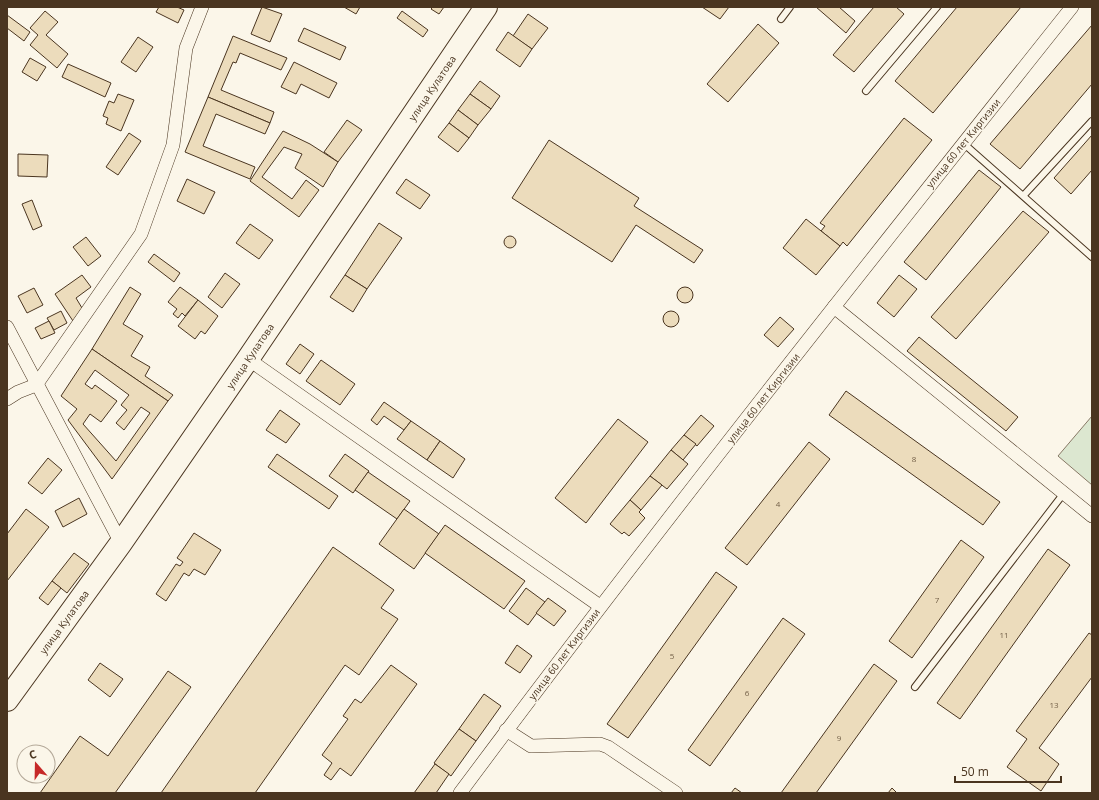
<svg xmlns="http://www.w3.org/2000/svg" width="1099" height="800" font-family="'Open Sans',sans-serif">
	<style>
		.green { fill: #dce7d0; stroke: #887966 }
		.building { fill: #ecdcbc; stroke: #4a3520; fill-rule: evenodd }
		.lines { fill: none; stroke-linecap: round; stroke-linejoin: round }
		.lane-casing { stroke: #4a3520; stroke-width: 8 }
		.street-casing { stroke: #4a3520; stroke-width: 14 }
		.highway-casing { stroke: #4a3520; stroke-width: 24 }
		.lane { stroke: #fbf6e9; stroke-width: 6 }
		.street { stroke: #fbf6e9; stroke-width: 13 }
		.highway { stroke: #fbf6e9; stroke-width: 22 }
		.labels { text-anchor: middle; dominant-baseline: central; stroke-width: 3; stroke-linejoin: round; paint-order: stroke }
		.number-label { font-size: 8px; fill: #725f47 }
		.street-label { font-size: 10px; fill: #4a3520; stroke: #fbf6e9 }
	</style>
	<rect width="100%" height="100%" fill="#fbf6e9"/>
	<polygon class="green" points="1092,416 1092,485 1058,456"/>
	<g class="building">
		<polygon points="159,7 177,7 184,10 178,23 156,12"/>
		<polygon points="262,7 282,14 270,42 251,34"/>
		<polygon points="344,7 360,7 356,14"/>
		<polygon points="433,7 444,7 439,14 431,9"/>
		<polygon points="702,7 729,7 720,19"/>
		<polygon points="816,7 839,7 855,21 846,33"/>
		<polygon points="874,7 896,7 904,14 854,72 833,55"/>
		<polygon points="957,7 1021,7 933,113 895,81"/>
		<polygon points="45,11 58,22 46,35 68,54 57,68 30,45 38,35 30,28"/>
		<polygon points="402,11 428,30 423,37 397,18"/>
		<polygon points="528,14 548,28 532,49 513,36"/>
		<polygon points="7,15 30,32 24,41 7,28"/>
		<polygon points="758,24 779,43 728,102 707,84"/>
		<polygon points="1092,25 1092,84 1020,169 990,144"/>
		<polygon points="304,28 346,47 340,60 298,41"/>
		<polygon points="508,32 532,49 520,67 496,50"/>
		<polygon points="233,36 287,58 281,70 240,53 236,63 233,62 221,90 274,112 270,123 208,97"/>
		<polygon points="138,37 153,47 136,72 121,62"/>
		<polygon points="30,58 46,67 37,81 22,72"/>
		<polygon points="294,62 337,83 329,98 301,84 296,94 281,87"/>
		<polygon points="68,64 111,83 105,97 62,77"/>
		<polygon points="480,81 500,96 491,109 470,94"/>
		<polygon points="118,94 134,100 121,131 106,124 108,118 103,116 109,101 114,103"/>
		<polygon points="470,94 491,109 478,125 458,110"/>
		<polygon points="208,97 270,123 265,134 216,114 203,146 255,167 250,179 185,152"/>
		<polygon points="458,110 478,125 469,138 449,123"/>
		<polygon points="904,118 932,140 847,246 843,242 840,246 821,231 825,226 820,223"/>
		<polygon points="347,120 362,130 338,162 324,152"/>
		<polygon points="449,123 469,138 458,152 438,137"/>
		<polygon points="283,131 310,144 338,162 323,187 295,168 302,154 284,147 262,177 292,199 306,180 319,190 299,217 250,181"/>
		<polygon points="129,133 141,141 118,175 106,167"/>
		<polygon points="1092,135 1092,170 1071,194 1054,178"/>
		<polygon points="549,140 639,198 634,206 703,250 694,263 636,225 612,262 512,198"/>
		<polygon points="18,154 48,155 47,177 18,176"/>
		<polygon points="979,170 1001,187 926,280 904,262"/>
		<polygon points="187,179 215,192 204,214 177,201"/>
		<polygon points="406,179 430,195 420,209 396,193"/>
		<polygon points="32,200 42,226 33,230 22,204"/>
		<polygon points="1023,211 1049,232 956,339 931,317"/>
		<polygon points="806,219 840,246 816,275 783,248"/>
		<polygon points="379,223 402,238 367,289 345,275"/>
		<polygon points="250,224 273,240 259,259 236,243"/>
		<circle cx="510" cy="242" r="6"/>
		<polygon points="86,237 101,256 88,266 73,247"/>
		<polygon points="154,254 180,273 174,282 148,262"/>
		<polygon points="225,273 240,284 222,308 208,297"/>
		<polygon points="82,275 91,287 76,298 82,308 73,321 55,294"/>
		<polygon points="345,275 367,289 353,312 330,297"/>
		<polygon points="899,275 917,289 894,317 877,303"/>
		<polygon points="130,287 141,294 123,324 143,336 131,356 150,367 145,376 173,395 168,401 92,349"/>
		<polygon points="180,287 198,300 185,316 182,313 178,318 173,314 177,309 168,302"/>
		<circle cx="685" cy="295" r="8"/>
		<polygon points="34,288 43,305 27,313 18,296"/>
		<polygon points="198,300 218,316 205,334 201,331 195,339 178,326"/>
		<polygon points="61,311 67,323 54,330 47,318"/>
		<circle cx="671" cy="319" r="8"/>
		<polygon points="780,317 794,329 778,347 764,335"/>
		<polygon points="49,321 55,333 41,339 35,328"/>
		<polygon points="919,337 1018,417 1006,431 907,351"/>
		<polygon points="300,344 314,354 300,374 286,364"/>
		<path d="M92 349 168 401 112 479 68 420 77 409 61 396ZM95 370 129 395 121 405 127 410 116 423 124 430 141 407 150 413 116 461 83 424 90 414 101 422 117 401 95 385 92 389 85 384Z"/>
		<polygon points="321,360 355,384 340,405 306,381"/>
		<polygon points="846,391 1000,502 983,525 829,415"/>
		<polygon points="384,402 411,421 404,430 384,416 377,425 371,420"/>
		<polygon points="280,410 300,424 286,443 266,430"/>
		<polygon points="701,415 714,426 697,446 684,435"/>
		<polygon points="618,419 648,442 586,523 555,498"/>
		<polygon points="411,421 440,441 427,460 397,439"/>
		<polygon points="684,435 696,444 683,460 671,450"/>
		<polygon points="440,441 465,459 453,478 427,460"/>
		<polygon points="809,442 830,459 747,565 725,548"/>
		<polygon points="671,450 688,464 667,489 650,476"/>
		<polygon points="277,454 338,496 329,509 268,467"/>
		<polygon points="345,454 369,471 353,493 329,476"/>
		<polygon points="48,458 62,470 42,494 28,483"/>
		<polygon points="368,472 410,501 397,519 355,490"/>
		<polygon points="650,476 662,485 641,510 630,500"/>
		<polygon points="79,498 87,514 63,527 55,511"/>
		<polygon points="630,500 641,510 639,512 645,518 629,536 624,532 622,534 610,524"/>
		<polygon points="26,509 49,527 7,581 7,534"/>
		<polygon points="404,509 439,534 414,569 379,544"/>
		<polygon points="445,525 525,581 504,609 425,553"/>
		<polygon points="194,533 221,550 205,575 194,569 189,576 184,573 166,601 156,594 176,564 180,566 183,562 177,558"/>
		<polygon points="961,540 984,557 912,658 889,641"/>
		<polygon points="333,547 394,590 381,608 398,619 359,675 345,665 255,793 161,793"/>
		<polygon points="1048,549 1070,565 960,719 937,703"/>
		<polygon points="74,553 89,564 67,593 52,581"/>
		<polygon points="716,572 737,587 628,738 607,724"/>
		<polygon points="52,581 61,588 48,605 39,598"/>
		<polygon points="526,588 545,602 528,625 509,611"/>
		<polygon points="548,598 566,611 554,626 536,613"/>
		<polygon points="783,618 805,634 710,766 688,750"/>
		<polygon points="1089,633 1092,635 1092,677 1039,748 1059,764 1041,791 1007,767 1027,739 1016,731"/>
		<polygon points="517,645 532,656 520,673 505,663"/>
		<polygon points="100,663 123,679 110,697 88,680"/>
		<polygon points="874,664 897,681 816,793 781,793"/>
		<polygon points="391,665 417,684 351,776 340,768 331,780 324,775 332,763 322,755 348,719 343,716 355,699 361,703"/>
		<polygon points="168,671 191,687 115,793 40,793 80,736 108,756"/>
		<polygon points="484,694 501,706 476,741 459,729"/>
		<polygon points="459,729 476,741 451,776 434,763"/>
		<polygon points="435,764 449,774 436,793 414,793"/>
		<polygon points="735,788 742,793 731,793"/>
		<polygon points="892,788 897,793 888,793"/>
	</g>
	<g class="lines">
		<g class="lane-casing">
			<g id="lane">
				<polyline points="781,19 790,7"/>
				<polyline points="866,91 937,7"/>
				<polyline points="963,143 1092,257"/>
				<polyline points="1024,195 1092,121"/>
				<polyline points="915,687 1064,493"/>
			</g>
		</g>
		<g class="street-casing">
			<g id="street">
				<polyline points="834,307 1092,516"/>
				<polyline points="7,327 121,543"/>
				<polyline points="248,359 600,606"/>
				<polyline points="7,399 18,392 36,385 141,234 173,145 186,48 202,7"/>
				<polyline points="506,730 531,746 600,744 608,747 676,793"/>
				<path d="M460 793C658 527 865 267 1072 7"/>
			</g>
		</g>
		<g class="highway-casing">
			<polyline id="highway" points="7,700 121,543 248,359 486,7"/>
		</g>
		<use href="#lane" class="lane"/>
		<use href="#street" class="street"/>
		<use href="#highway" class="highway"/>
	</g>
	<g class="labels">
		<g class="number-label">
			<text x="914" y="458">8</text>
			<text x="778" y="503">4</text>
			<text x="937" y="599">7</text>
			<text x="1004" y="634">11</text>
			<text x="672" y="655">5</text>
			<text x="747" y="692">6</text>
			<text x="1054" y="704">13</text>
			<text x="839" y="737">9</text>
		</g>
		<g class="street-label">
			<text transform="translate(432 88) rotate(-56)">улица Кулатова</text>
			<text transform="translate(963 143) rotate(-51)">улица 60 лет Киргизии</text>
			<text transform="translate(250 356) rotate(-56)">улица Кулатова</text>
			<text transform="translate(763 398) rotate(-52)">улица 60 лет Киргизии</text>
			<text transform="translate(64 622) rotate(-54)">улица Кулатова</text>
			<text transform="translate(564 654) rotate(-53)">улица 60 лет Киргизии</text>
		</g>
	</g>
	<rect width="1099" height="800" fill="none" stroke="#4a3520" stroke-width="16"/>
	<g transform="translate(36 764) rotate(340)"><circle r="19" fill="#fbf6e9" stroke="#b4a999"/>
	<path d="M0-3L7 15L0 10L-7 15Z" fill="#c62828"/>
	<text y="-6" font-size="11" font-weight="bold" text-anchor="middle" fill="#4a3520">С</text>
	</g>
	<path d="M955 776v6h106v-6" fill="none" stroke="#4a3520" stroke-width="2"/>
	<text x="961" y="776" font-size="12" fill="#4a3520" stroke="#fbf6e9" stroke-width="3" paint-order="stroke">50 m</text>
</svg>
